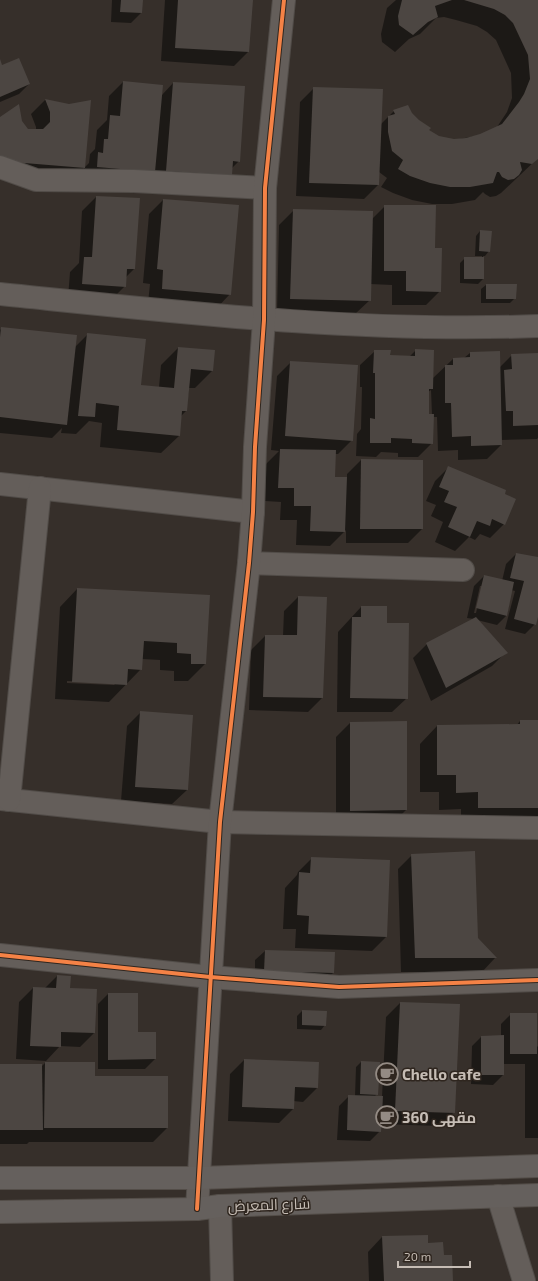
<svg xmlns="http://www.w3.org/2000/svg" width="538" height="1281" font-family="'Exo 2',Cairo,sans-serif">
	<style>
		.shadow { fill: #0007; fill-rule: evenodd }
		.building { fill: #4c4642 }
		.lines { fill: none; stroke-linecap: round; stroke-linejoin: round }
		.minor-casing { stroke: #514c48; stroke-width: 24 }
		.major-casing { stroke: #534d48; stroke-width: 24 }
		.minor { stroke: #645e5a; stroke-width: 22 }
		.major { stroke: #65605d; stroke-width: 22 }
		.cycleway-casing { stroke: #2f261f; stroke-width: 6 }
		.cycleway { stroke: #f48246; stroke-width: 4 }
		.labels { text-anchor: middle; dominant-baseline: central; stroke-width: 3; stroke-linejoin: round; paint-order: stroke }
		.poi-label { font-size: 15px; font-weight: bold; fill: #c6bdb5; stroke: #2f261f; text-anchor: start }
		.street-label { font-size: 15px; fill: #c6bdb5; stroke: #2f261f }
	</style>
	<rect width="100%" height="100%" fill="#362f2a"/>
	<g class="shadow">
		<polygon points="112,0 142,0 141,13 131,23 111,22"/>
		<polygon points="165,0 252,0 248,52 234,66 161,61"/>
		<polygon points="396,0 538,0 538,158 501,193 496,196 490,197 485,194 483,192 475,200 452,204 432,204 412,200 393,193 381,187 387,178 379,172 378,185 364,199 296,196 300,102 314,88 381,124 394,111 411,114 427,131 438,137 454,140 481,135 497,127 507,112 512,98 511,73 496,40 487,32 477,26 456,20 444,17 436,18 420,34 409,39 395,52 382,42 381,34 387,8"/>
		<polygon points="0,62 2,66 29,84 19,94 0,102"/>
		<polygon points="123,82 162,95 173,83 239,161 232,168 231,175 217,189 83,181 84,168 89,163 90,154 95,149 97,130 107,120 109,96"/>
		<polygon points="45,100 69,105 84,168 70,182 0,176 0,118 21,121 27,130 36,130 36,127 31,114"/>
		<polygon points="96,197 134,269 125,278 125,286 111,300 68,298 70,272 79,263 82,211"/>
		<polygon points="163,200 230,294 216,309 148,303 150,284 143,283 149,214"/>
		<polygon points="385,206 434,249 440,291 426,305 392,305 392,285 370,284 370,300 355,314 277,313 279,225 294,210 372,219"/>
		<polygon points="480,231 489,251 485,256 483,256 483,279 478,284 460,283 460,263 465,258 482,258 482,256 475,256 476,236"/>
		<polygon points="486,285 515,298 510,303 481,303 481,289"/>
		<polygon points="2,328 75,347 87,335 140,386 159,387 161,365 178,348 212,371 195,388 189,388 186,411 181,416 179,436 161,453 100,447 102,423 89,421 76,434 61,433 62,428 52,438 0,433 0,330"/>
		<path d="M416 350 432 379 453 359 464 358 470 353 500 367 512 355 538 354V438L537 439 501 440V445L487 459 458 460V450L438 451 437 417H433L432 443 418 457H398V453L381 452 376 457 356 456 357 434 361 429 362 387H360V365L375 351 389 356H410ZM431 390 432 415H428V392Z"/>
		<polygon points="291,362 352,440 338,454 335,454 334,478 347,478 347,474 361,460 422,529 408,543 346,543 346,530 330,546 296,545 297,520 280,520 281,502 265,501 266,464 279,451 271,450 277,376"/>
		<polygon points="449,467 504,524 490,538 480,534 475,540 469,537 455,551 435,542 443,522 431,516 436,505 426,501 435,481"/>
		<path d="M516 554 538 558V613L535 624 525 634 505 629 515 591 511 590 507 615 497 625 477 620 506 652 492 666 431 701 413 658 427 644 474 619 467 618 474 586 484 576 502 581 506 564ZM480 586H482L476 613H474Z"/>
		<path d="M77 589 209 596 205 664 188 681H174V671L160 670V660L142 659 141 669 109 702 55 699 60 607ZM67 681 116 683 114 685 67 683Z"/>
		<polygon points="298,597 326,598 322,698 308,712 249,710 251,650 265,636 283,636 284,611"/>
		<polygon points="361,607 386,624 407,698 392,712 337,712 338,632"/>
		<polygon points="141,712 192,716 187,790 172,804 121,801 127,726"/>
		<polygon points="520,721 538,721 538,825 461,826 461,809 439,810 439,792 420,792 420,744 437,726 517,725"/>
		<polygon points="406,722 406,810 392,824 336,825 336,737 350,723"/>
		<polygon points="412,855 477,939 495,958 482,972 401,972 398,869"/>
		<polygon points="312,858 386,937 372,951 295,948 296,929 283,929 285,888 297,875 298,872"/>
		<polygon points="265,951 333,973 323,983 255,981 255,960"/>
		<polygon points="57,976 69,989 94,1033 80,1047 60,1046 46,1061 16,1059 19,1002 33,988 45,988"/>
		<polygon points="108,994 155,1059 145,1069 98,1069 98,1004"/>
		<polygon points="400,1003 458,1005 454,1112 440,1126 380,1124 380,1131 370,1141 337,1140 339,1106 349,1096 355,1096 356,1067 361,1062 377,1094 374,1097 382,1097 386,1017"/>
		<polygon points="302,1011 325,1025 321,1030 297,1029 297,1016"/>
		<polygon points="511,1014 536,1048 538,1046 538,1138 525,1138 525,1064 503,1064 503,1075 493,1085 471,1084 472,1046 481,1037 501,1036 501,1024"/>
		<polygon points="244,1060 317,1088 303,1102 293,1101 293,1109 279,1123 228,1121 230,1074"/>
		<polygon points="45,1063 94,1077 167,1128 153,1142 29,1142 27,1144 0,1144 0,1065 41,1067"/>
		<polygon points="382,1237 427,1244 443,1256 452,1281 369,1281 368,1252"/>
	</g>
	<g class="building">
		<polygon points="121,0 143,0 142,13 120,12"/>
		<polygon points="178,0 253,0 249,52 175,48"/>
		<polygon points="402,0 452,0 435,6 438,17 428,22 413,35 399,25 398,16"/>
		<polygon points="464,0 538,0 538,159 532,164 520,162 522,170 519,175 514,179 508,180 502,177 499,172 497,172 493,183 470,187 450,187 430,183 410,176 398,169 403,160 392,151 388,132 388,116 395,114 393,110 408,105 412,113 419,120 431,128 429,130 439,136 454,139 466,138 480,134 502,124 519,102 524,94 530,79 528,55 513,23 505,15 494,9"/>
		<polygon points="19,58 30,84 0,97 0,59 2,65"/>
		<polygon points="123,81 163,85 155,172 97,167 98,152 103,153 104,139 108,139 110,115 120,116"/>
		<polygon points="173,82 245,86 240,162 233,161 232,175 166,171"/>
		<polygon points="313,87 383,89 379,185 309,183"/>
		<polygon points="45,99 69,104 91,100 85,168 0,161 0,117 19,104 22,121 28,129 43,129 50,122 50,112"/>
		<polygon points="96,196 140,198 135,269 127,269 126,287 82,284 84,257 92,257"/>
		<polygon points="163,199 239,205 231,295 162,289 163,270 157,269"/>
		<polygon points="384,205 436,205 435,248 442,248 441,292 406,291 406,271 384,271"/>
		<polygon points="293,209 373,211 371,301 290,299"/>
		<polygon points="480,230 492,231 490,252 479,251"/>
		<rect x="464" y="257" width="20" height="22"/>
		<polygon points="486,284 517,284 516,299 486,299"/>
		<polygon points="1,327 77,335 67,425 0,417 0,337"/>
		<polygon points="87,333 146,339 141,385 174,388 178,347 215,350 213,371 191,369 187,411 182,411 180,436 117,430 119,406 96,403 95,417 78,416"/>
		<polygon points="415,349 434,350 433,389 429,389 429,414 434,414 433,444 412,443 412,439 391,438 391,443 370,443 370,418 375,419 375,373 373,373 374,350 391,350 390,355 415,356"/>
		<polygon points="500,351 502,445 471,446 471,436 452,437 451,403 445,403 445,365 453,365 453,358 470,357 470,352"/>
		<polygon points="538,353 538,425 513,426 513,411 506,411 504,370 512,369 511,354"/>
		<polygon points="290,361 358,365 353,441 285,436"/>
		<polygon points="280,449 336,450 335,477 347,477 345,532 310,531 311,506 294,506 294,488 278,488"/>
		<polygon points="361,459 423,460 423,529 360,529"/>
		<polygon points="448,466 506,490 505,494 516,499 505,525 492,519 490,526 477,521 470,537 448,527 457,507 444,502 449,491 439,487"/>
		<polygon points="516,553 538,557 538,617 536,625 514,619 524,581 510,578"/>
		<polygon points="484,575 514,582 507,616 476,608"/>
		<polygon points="77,588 210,595 206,664 191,664 191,654 177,653 177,643 144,641 142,670 128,669 127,685 72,682"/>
		<polygon points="298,596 327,597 323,698 263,697 265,635 297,635"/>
		<polygon points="361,606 387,606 387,623 409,623 408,699 350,698 352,617 361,617"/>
		<polygon points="476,617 508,653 446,688 426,643"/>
		<polygon points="140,711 193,715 188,790 135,787"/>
		<polygon points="520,720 538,720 538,808 478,808 478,792 456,793 456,775 437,775 437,725 520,724"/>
		<polygon points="407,721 407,810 350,811 350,722"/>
		<polygon points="475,851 478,938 497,958 415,958 411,854"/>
		<polygon points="311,857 390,860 387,937 308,934 309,916 297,915 299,872 310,873"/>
		<polygon points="265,950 335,952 334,973 264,971"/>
		<polygon points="57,975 71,976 70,988 97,989 95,1033 61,1032 61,1047 30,1046 33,987 56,988"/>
		<polygon points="108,993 138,993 138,1032 156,1032 156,1059 108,1060"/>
		<polygon points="400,1002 460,1004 455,1113 395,1111"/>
		<polygon points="302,1010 327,1011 326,1026 302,1025"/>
		<rect x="510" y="1013" width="27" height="41"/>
		<polygon points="504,1035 504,1075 481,1075 481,1036"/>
		<polygon points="244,1059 319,1062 318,1088 295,1087 294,1109 242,1107"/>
		<polygon points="361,1061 380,1062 378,1095 360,1094"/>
		<polygon points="45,1062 95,1062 95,1076 168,1076 168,1128 44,1128"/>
		<polygon points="0,1064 42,1064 43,1130 0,1130"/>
		<polygon points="348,1095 383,1096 381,1132 347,1130"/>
		<polygon points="428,1235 428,1243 443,1242 444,1255 452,1255 453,1281 384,1281 382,1236"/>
	</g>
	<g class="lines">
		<g class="minor-casing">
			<g id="minor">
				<polyline points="0,167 36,180 134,181 265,188"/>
				<path d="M0 294C178 312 358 333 538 326"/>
				<polyline points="0,484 253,512"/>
				<polyline points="249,563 463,570"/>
				<polyline points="0,799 220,822 538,828"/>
				<polyline points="9,800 40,488"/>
				<polyline points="0,955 210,977 339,987 538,980"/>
				<polyline points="498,1196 524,1281"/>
				<polyline points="220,1206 222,1281"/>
				<polyline points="197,1209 220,822 249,563 253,512 255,447 264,320 265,188 284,0"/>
			</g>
		</g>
		<g class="major-casing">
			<g id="major">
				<polyline points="0,1178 200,1178 538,1166"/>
				<polyline points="0,1212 197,1209 220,1206 538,1195"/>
			</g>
		</g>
		<use href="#minor" class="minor"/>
		<use href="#major" class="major"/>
		<g class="cycleway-casing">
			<g id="cycleway">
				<polyline points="0,955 210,977 339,987 538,980"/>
				<polyline points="197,1209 220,822 249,563 253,512 255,447 264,320 265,188 284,0"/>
			</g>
		</g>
		<use href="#cycleway" class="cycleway"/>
	</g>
	<defs>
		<g id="cafe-ring" transform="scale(1.15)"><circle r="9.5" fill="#2f261f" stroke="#948b84" stroke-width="1.5"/><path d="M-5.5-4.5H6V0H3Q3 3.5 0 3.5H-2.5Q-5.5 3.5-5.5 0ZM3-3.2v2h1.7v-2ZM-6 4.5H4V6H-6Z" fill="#948b84"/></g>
	</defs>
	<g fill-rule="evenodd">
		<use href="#cafe-ring" x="387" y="1074"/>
		<use href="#cafe-ring" x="387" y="1117"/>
	</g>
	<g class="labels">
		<g class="poi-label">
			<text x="402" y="1074">Chello cafe</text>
			<text x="402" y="1117">مقهى 360</text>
		</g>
		<g class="street-label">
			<text transform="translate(269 1204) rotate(-2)">شارع المعرض</text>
		</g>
	</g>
	<path d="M398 1261v6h72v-6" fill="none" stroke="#c6bdb5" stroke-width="2"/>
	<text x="404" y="1261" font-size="12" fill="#c6bdb5" stroke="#2f261f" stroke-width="3" paint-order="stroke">20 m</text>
</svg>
